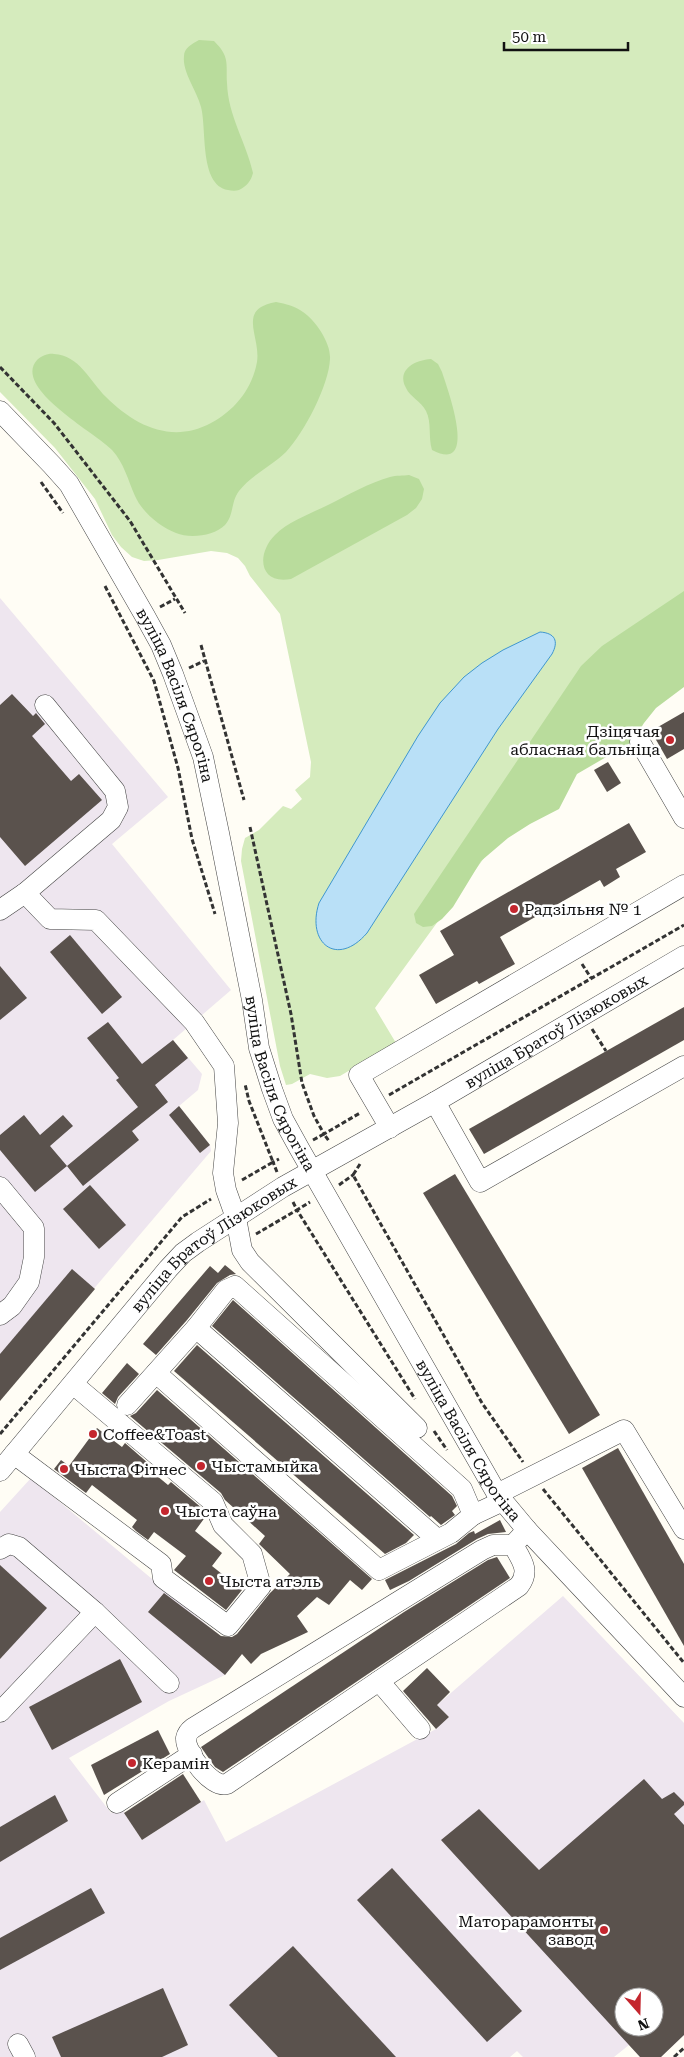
<svg xmlns="http://www.w3.org/2000/svg" width="684" height="2057" font-family="'Roboto Serif',serif">
	<style>
		.industrial { fill: #eee6ef; fill-rule: evenodd }
		.green { fill: #d5ebbd }
		.forest { fill: #b9dc9c }
		.water { fill: #b9e0f7; stroke: #3f96cf }
		.building { fill: #5a524d; fill-rule: evenodd }
		.lines { fill: none; stroke-linecap: round; stroke-linejoin: round }
		.minor-casing { stroke: #444; stroke-width: 21 }
		.path { stroke: #333; stroke-width: 3; stroke-dasharray: 5 2.5; stroke-linecap: butt }
		.minor { stroke: #fff; stroke-width: 20 }
		.poi-dot { fill: #c4262e; stroke: #fff; stroke-width: 2 }
		.labels { text-anchor: middle; dominant-baseline: central; stroke-width: 5; stroke-linejoin: round; paint-order: stroke }
		.street-label { font-size: 16px; fill: #111; stroke: #fff }
		.poi-label { font-size: 16px; fill: #111; stroke: #fff; text-anchor: start }
	</style>
	<rect width="100%" height="100%" fill="#fffdf5"/>
	<g class="industrial">
		<polygon points="0,598 168,797 112,844 231,990 173,1040 202,1074 198,1090 179,1106 210,1145 211,1151 0,1399"/>
		<path d="M31 1478 242 1654 225 1675 169 1701 69 1758 111 1813 122 1809 142 1840 204 1800 226 1842 436 1729 449 1717 437 1705 563 1596 684 1723V2035L661 2057H640L629 2045 614 2057H523L517 2051 510 2057H0V1512ZM624 1997H654V2027H624Z"/>
	</g>
	<polygon class="green" points="0,0 684,0 684,632 599,700 375,1008 396,1043 340,1076 327,1078 310,1074 292,1084 286,1085 280,1066 241,861 242,849 245,838 259,830 283,806 291,809 302,799 295,790 310,777 311,762 280,614 250,576 245,566 238,558 227,553 211,551 158,560 144,561 132,557 121,547 112,535 95,499 55,448 0,392"/>
	<g class="forest">
		<path d="M199 40 214 41C230 57 226 63 227 83 228 116 246 142 253 173 251 181 247 186 239 190 236 191 232 191 228 190 199 185 207 129 201 107 197 91 182 72 184 56 184 48 192 44 199 40Z"/>
		<path d="M276 302C286 304 295 306 303 312 316 321 331 343 330 359 329 385 304 433 286 452 272 466 251 475 239 491 231 501 234 515 225 525 214 536 190 539 176 533 160 527 142 512 135 496 128 480 124 463 112 450 96 433 12 388 37 360 41 356 49 353 54 354 79 355 90 381 106 397 135 426 172 444 211 423 235 410 252 389 257 362 261 336 236 309 276 302Z"/>
		<path d="M431 359 438 364 442 372C447 388 480 475 432 450 428 437 432 423 426 411 421 401 410 397 406 388 396 369 416 360 431 359Z"/>
		<path d="M409 475 419 479 424 489 422 499 416 508 407 515 291 579C259 585 256 554 275 535 289 521 310 514 328 505 348 495 369 483 390 477 396 475 403 476 409 475Z"/>
		<polygon points="684,591 684,687 656,708 644,723 632,742 577,774 559,809 530,824 508,838 481,861 453,907 442,919 432,926 423,927 416,923 414,914 581,666 602,646"/>
	</g>
	<path class="water" d="M540 632C555 633 559 641 552 654L498 729 367 933C337 968 306 943 319 903L418 736 440 703 464 677 482 663 503 650Z"/>
	<g class="building">
		<polygon points="12,694 33,716 36,713 45,724 32,736 71,781 79,774 102,800 25,866 0,837 0,705"/>
		<polygon points="684,712 684,749 667,759 651,731"/>
		<polygon points="608,762 621,783 607,792 594,770"/>
		<polygon points="629,823 646,852 616,869 620,877 604,887 600,880 500,937 515,964 479,984 477,981 436,1004 419,975 454,955 440,931"/>
		<polygon points="70,935 122,997 102,1014 50,952"/>
		<polygon points="0,966 27,998 0,1020"/>
		<polygon points="684,1007 684,1040 484,1154 469,1129"/>
		<polygon points="108,1022 142,1064 173,1040 188,1058 155,1085 168,1102 132,1131 139,1140 83,1186 67,1166 138,1107 116,1080 119,1078 87,1038"/>
		<polygon points="179,1106 210,1145 200,1153 169,1115"/>
		<polygon points="24,1115 40,1135 63,1115 73,1126 50,1146 67,1166 35,1192 0,1150 0,1135"/>
		<polygon points="455,1174 600,1415 569,1434 423,1193"/>
		<polygon points="90,1185 126,1225 99,1249 63,1209"/>
		<polygon points="225,1265 236,1274 230,1275 217,1283 187,1320 156,1355 143,1344 210,1266 218,1273"/>
		<polygon points="72,1269 95,1289 0,1401 0,1354"/>
		<polygon points="233,1300 452,1496 457,1506 452,1511 455,1515 441,1525 431,1516 430,1517 212,1326"/>
		<polygon points="197,1345 414,1535 406,1543 385,1554 174,1371"/>
		<polygon points="127,1363 139,1374 118,1397 115,1404 102,1393"/>
		<polygon points="157,1390 372,1579 362,1590 350,1580 329,1605 317,1597 297,1616 308,1632 261,1654 251,1664 242,1654 225,1675 148,1612 164,1593 221,1636 232,1637 237,1634 270,1593 290,1574 259,1544 265,1536 225,1500 221,1493 130,1416 136,1413"/>
		<polygon points="97,1428 122,1447 125,1443 148,1463 145,1466 168,1485 171,1482 203,1509 206,1516 195,1531 222,1553 212,1566 242,1590 226,1610 174,1570 186,1556 154,1532 148,1540 136,1531 132,1527 137,1520 92,1485 86,1493 54,1469 61,1460 69,1466"/>
		<polygon points="618,1448 684,1564 684,1646 582,1468"/>
		<polygon points="500,1520 506,1532 488,1534 477,1539 409,1581 390,1590 385,1580 456,1544 469,1533 474,1531 475,1534"/>
		<polygon points="497,1557 510,1578 223,1772 215,1767 203,1750 201,1747 404,1612 488,1560"/>
		<polygon points="0,1565 47,1608 0,1659"/>
		<polygon points="120,1659 142,1702 52,1750 29,1707"/>
		<polygon points="427,1668 450,1692 437,1705 449,1717 436,1729 403,1691"/>
		<polygon points="158,1730 170,1754 104,1795 91,1765"/>
		<polygon points="183,1774 201,1802 142,1840 124,1813"/>
		<path d="M644 1779 662 1799 674 1792 684 1802V1805L674 1814 684 1825V2035L661 2057H640L441 1840 479 1809 539 1870ZM624 1997H654V2027H624Z"/>
		<polygon points="55,1795 68,1821 0,1862 0,1827"/>
		<polygon points="392,1868 522,2011 487,2042 357,1900"/>
		<polygon points="91,1888 105,1913 0,1970 0,1938"/>
		<polygon points="293,1946 396,2057 278,2057 229,2005"/>
		<polygon points="163,1988 188,2045 162,2057 61,2057 52,2037"/>
	</g>
	<g class="lines">
		<g class="minor-casing">
			<g id="minor">
				<path id="s1" d="M0 411 52 465 69 484 145 616 161 645 173 674 203 757 219 833 252 1000 259 1048 272 1089 283 1119 299 1148 497 1494 527 1530 684 1697"/>
				<polyline points="640,742 684,818"/>
				<polyline points="25,893 50,919 96,920 194,1022 224,1066 228,1123 223,1173 226,1190 236,1218 242,1250 250,1262 417,1428"/>
				<polyline points="0,910 25,893 111,820 118,807 115,791 45,705"/>
				<polyline points="435,1102 480,1182 684,1066"/>
				<polyline points="390,1128 359,1075 684,885"/>
				<polyline points="0,1187 34,1228 34,1257 29,1282 12,1306 0,1315"/>
				<polyline points="196,1328 437,1539"/>
				<polyline points="156,1373 379,1570 451,1533 473,1515"/>
				<polyline points="127,1405 196,1328 226,1290 235,1286 462,1489 473,1515 503,1501"/>
				<polyline points="14,1454 161,1564 163,1578 228,1626 261,1586 252,1554 223,1525 213,1502 73,1384"/>
				<path id="s2" d="M0 1471 168 1269 183 1253 198 1242 283 1187 435 1102 684 956"/>
				<polyline points="497,1494 624,1430 684,1529"/>
				<path d="M513 1545C521 1559 531 1571 519 1586L227 1784C211 1789 185 1752 186 1738 187 1733 189 1731 193 1728L482 1550 493 1545H513L527 1530"/>
				<polyline points="0,1549 9,1544 19,1547 95,1612"/>
				<polyline points="379,1681 420,1729"/>
				<polyline points="0,1712 95,1612 169,1683"/>
				<polyline points="117,1803 192,1754"/>
				<polyline points="18,2044 25,2057"/>
			</g>
		</g>
		<g class="path">
			<polyline points="0,367 54,423 130,521 185,613"/>
			<polyline points="41,482 63,513"/>
			<polyline points="105,586 154,681 178,768 192,839 215,914"/>
			<polyline points="160,607 175,599"/>
			<polyline points="201,645 244,800"/>
			<polyline points="189,668 204,661"/>
			<polyline points="250,827 291,1014 302,1083 314,1116 324,1134 360,1113"/>
			<polyline points="582,964 591,978"/>
			<polyline points="592,1029 606,1051"/>
			<polyline points="389,1095 684,925"/>
			<polyline points="313,1140 324,1134 329,1141"/>
			<polyline points="360,1164 353,1175 482,1403 523,1462"/>
			<polyline points="277,1172 273,1162 279,1159"/>
			<polyline points="242,1180 273,1162 249,1101 245,1084"/>
			<polyline points="339,1185 353,1175 352,1174"/>
			<polyline points="293,1202 297,1210 310,1202"/>
			<polyline points="256,1234 297,1210 415,1399"/>
			<polyline points="434,1431 447,1450"/>
			<polyline points="0,1434 182,1217 211,1199"/>
			<polyline points="543,1489 684,1663"/>
			<polyline points="674,2057 684,2048"/>
		</g>
		<use href="#minor" class="minor"/>
	</g>
	<g class="poi-dot">
		<circle cx="670" cy="740" r="5"/>
		<circle cx="514" cy="909" r="5"/>
		<circle cx="93" cy="1434" r="5"/>
		<circle cx="201" cy="1466" r="5"/>
		<circle cx="64" cy="1469" r="5"/>
		<circle cx="165" cy="1511" r="5"/>
		<circle cx="209" cy="1581" r="5"/>
		<circle cx="132" cy="1763" r="5"/>
		<circle cx="604" cy="1930" r="5"/>
	</g>
	<g class="labels">
		<g class="street-label">
			<text stroke="none"><textPath href="#s1" startOffset="338">вуліца Васіля Сярогіна</textPath></text>
			<text stroke="none"><textPath href="#s2" startOffset="719">вуліца Братоў Лізюковых</textPath></text>
			<text stroke="none"><textPath href="#s1" startOffset="742">вуліца Васіля Сярогіна</textPath></text>
			<text stroke="none"><textPath href="#s2" startOffset="314">вуліца Братоў Лізюковых</textPath></text>
			<text stroke="none"><textPath href="#s1" startOffset="1148">вуліца Васіля Сярогіна</textPath></text>
		</g>
		<g class="poi-label">
			<text x="660" y="731" text-anchor="end">Дзіцячая<tspan x="660" dy="18">абласная бальніца</tspan></text>
			<text x="524" y="909">Радзільня № 1</text>
			<text x="103" y="1434">Coffee&amp;Toast</text>
			<text x="211" y="1466">Чыстамыйка</text>
			<text x="74" y="1469">Чыста Фітнес</text>
			<text x="175" y="1511">Чыста саўна</text>
			<text x="219" y="1581">Чыста атэль</text>
			<text x="142" y="1763">Керамін</text>
			<text x="594" y="1921" text-anchor="end">Маторарамонты<tspan x="594" dy="18">завод</tspan></text>
		</g>
	</g>
	<g transform="translate(639 2012) rotate(160)"><circle r="24" fill="#ffffff" stroke="#a0a0a0"/>
	<path d="M0-4L9 19L0 12L-9 19Z" fill="#c4262e"/>
	<text y="-8" font-size="14" font-weight="bold" text-anchor="middle" fill="#111111">N</text>
	</g>
	<path d="M504 42v8h124v-8" fill="none" stroke="#111111" stroke-width="2.5"/>
	<text x="512" y="42" font-size="15" fill="#111111" stroke="#ffffff" stroke-width="4" paint-order="stroke">50 m</text>
</svg>
